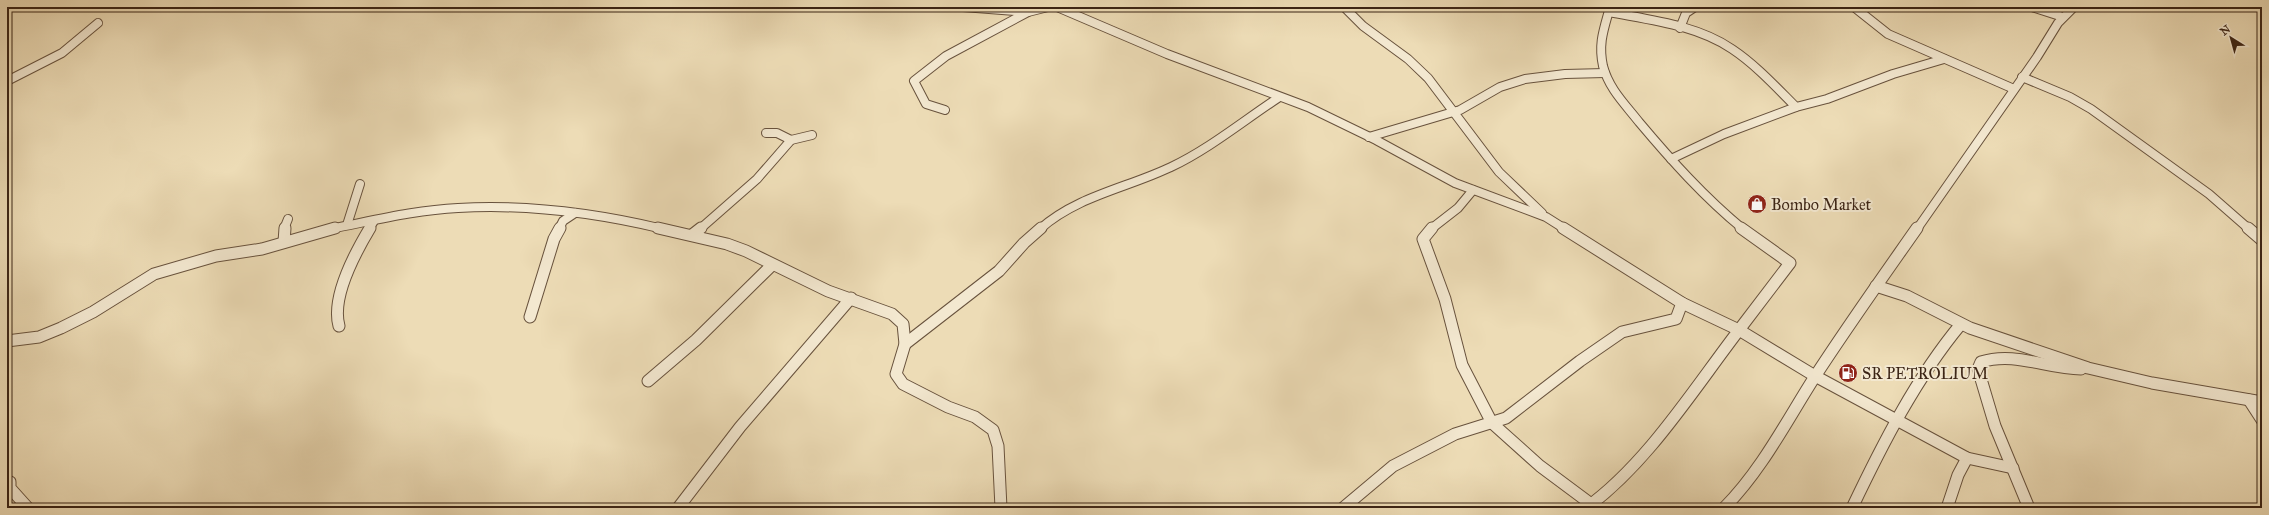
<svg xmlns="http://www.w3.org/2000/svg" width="2269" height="515" font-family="'IM FELL Great Primer',serif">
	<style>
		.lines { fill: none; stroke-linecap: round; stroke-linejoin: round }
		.minor-far1-casing { stroke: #68523d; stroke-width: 10 }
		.minor-casing { stroke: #68523d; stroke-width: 13 }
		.minor-far1 { stroke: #f3e8d0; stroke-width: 8 }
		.minor { stroke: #f3e8d0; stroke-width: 11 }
		.labels { text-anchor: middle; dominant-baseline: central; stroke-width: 4; stroke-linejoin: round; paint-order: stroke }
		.poi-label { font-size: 16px; fill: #3b2415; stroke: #f3e8d0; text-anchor: start }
	</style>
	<rect width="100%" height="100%" fill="#eddcb6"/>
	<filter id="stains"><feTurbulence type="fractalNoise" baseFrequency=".005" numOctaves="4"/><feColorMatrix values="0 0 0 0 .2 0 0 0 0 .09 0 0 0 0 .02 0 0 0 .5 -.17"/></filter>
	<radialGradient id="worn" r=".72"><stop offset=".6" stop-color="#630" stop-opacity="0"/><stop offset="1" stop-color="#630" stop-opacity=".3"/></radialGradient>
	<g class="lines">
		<g class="minor-far1-casing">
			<g id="minor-far1">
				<polyline points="963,7 1028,12 1048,7"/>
				<polyline points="1057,7 1167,54 1308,107 1376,140 1455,183 1546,217 1565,229"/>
				<polyline points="1344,7 1363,26 1408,59 1428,78 1499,172 1542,213"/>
				<path d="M1610 7C1604 29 1598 43 1603 66 1609 89 1625 104 1639 122 1671 160 1704 197 1743 229"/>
				<polyline points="1854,7 1888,34 2014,89"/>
				<polyline points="2032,7 2063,17"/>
				<path d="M1609 12C1650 20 1697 25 1732 49 1756 65 1776 87 1796 107"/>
				<polyline points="1680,28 1686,13 1695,7"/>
				<polyline points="2022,77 2070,97 2091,109 2209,194 2249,229"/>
				<polyline points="7,81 62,53 98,23"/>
				<polyline points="945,110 926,104 914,81 946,56 1028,12"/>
				<polyline points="1369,137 1460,110 1500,87 1525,79 1565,74 1605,73"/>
				<polyline points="791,140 812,135"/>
				<polyline points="1671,159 1724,134 1796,107 1827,99 1893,74 1944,59"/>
				<polyline points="347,225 360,184"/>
				<polyline points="284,229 288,219"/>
				<path d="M330 229C372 221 415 210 458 208 527 204 596 213 663 229"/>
				<polyline points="369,229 374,221"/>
				<polyline points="559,229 563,221 575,213"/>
				<polyline points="700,229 757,179 791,140 777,133 766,133"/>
				<path d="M1040 229C1077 196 1127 188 1171 167 1209 149 1243 121 1278 98"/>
				<polyline points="1431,229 1458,208 1473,190"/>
				<polyline points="1917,229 2037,57 2058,23 2074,7"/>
			</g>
		</g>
		<g class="minor-casing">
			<g id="minor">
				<polyline points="658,228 727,244 746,251 828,291 892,314 903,324 905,344 896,374 903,384 948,407 975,417 993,430 998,446 1001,508"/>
				<polyline points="1432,228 1423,239 1445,299 1462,365 1492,423 1540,466 1591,504"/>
				<path d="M1563 228 1682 303 1739 330C1693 390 1647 464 1586 508"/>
				<polyline points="1741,228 1790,263 1739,330 1815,376 1967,458 2013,468"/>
				<polyline points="2248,228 2262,240"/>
				<polyline points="692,235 701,228"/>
				<polyline points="284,242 285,228"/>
				<polyline points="1876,286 1907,296 1970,328 2088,368 2152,383 2262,402"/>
				<polyline points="530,317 554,239 560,228"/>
				<path d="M339 326C331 297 355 253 370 228"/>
				<polyline points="7,341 39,337 61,328 93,312 154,274 216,256 262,249 335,228"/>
				<polyline points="905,344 999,271 1024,243 1041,228"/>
				<polyline points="648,381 696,340 772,265"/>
				<polyline points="2249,400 2262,420"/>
				<polyline points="7,481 10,482 10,488 28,508"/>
				<polyline points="678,508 740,427 851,298"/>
				<polyline points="1343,508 1393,466 1455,434 1506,418 1580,361 1622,332 1676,319 1682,303"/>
				<path d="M1724 508C1761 471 1786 422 1814 378 1847 327 1882 278 1917 228"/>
				<path d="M1852 508C1882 445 1916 378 1961 324"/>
				<polyline points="1947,508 1958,475 1967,458"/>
				<path d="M2029 508 1995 426 1978 369 1981 362C2015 351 2047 369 2081 369"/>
			</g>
		</g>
		<use href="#minor-far1" class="minor-far1"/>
		<use href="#minor" class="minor"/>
	</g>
	<defs>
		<g id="shop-disc" transform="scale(1)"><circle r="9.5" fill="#8f2418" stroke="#f3e8d0"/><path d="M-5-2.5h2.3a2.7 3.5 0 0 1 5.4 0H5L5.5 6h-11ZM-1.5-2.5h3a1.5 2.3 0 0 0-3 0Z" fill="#fff"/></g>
		<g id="fuel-disc" transform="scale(1)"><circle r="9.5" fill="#8f2418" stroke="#f3e8d0"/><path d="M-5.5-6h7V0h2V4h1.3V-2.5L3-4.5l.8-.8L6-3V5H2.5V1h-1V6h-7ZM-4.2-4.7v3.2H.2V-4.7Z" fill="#fff"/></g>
	</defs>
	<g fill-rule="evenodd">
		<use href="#shop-disc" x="1757" y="204"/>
		<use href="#fuel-disc" x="1848" y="373"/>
	</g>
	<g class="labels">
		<g class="poi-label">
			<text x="1771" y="204">Bombo Market</text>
			<text x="1862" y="373">SR PETROLIUM</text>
		</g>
	</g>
	<rect width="2269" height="515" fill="none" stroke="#eddcb6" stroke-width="24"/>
	<rect x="8" y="8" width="2253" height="499" fill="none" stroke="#3b2415" stroke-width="2"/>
	<rect x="12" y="12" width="2245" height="491" fill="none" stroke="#3b2415"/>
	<g transform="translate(2231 38) rotate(323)" stroke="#f3e8d0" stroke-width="3" paint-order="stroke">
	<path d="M0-3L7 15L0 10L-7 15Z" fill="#3b2415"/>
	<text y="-6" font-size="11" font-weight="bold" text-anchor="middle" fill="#3b2415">N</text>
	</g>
	<rect width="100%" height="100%" filter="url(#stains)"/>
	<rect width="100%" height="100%" fill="url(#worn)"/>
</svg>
